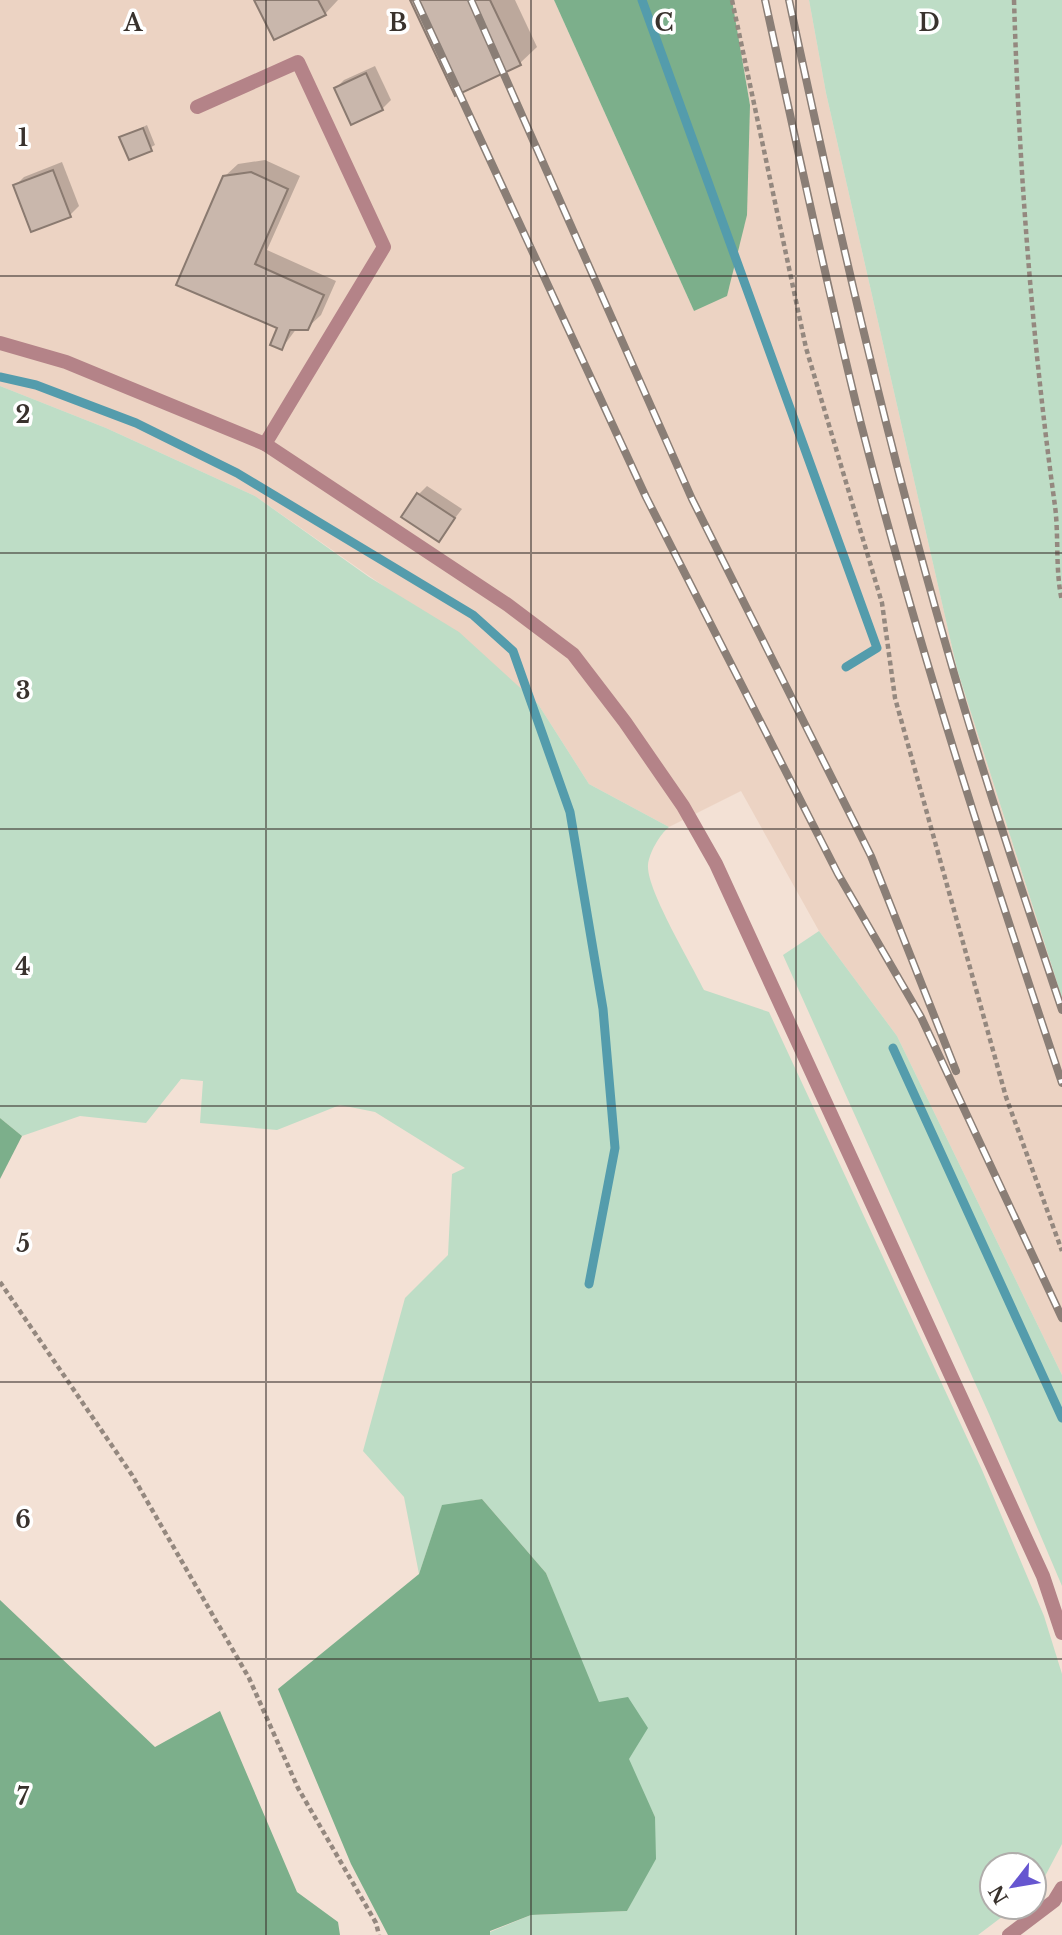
<svg xmlns="http://www.w3.org/2000/svg" width="1062" height="1935" font-family="'Libre Baskerville',serif">
	<style>
		.built { fill: #ecd3c3 }
		.green { fill: #beddc6 }
		.forest { fill: #7caf8b }
		.shadow { fill: #0003 }
		.lines { fill: none; stroke-linecap: round; stroke-linejoin: round }
		.stream { stroke: #549cac; stroke-width: 9 }
		.building { fill: #c9b7ac; stroke: #8a7a70; stroke-width: 2 }
		.path { stroke: #94887f; stroke-width: 4.5; stroke-dasharray: 5 3.5; stroke-linecap: butt }
		.service { stroke: #b48388; stroke-width: 14 }
		.minor { stroke: #b48388; stroke-width: 14 }
		.rail-casing { stroke: #8a7e76; stroke-width: 8 }
		.rail { stroke: #fff; stroke-width: 5; stroke-dasharray: 16; stroke-linecap: butt }
		.grid { fill: none; stroke: #39322d; stroke-width: 2; stroke-opacity: 0.55 }
		.grid-label { font-size: 23px; text-anchor: middle; font-weight: bold; fill: #39322d; stroke: #fff; stroke-width: 7; stroke-linejoin: round; paint-order: stroke }
	</style>
	<rect width="100%" height="100%" fill="#f3e1d5"/>
	<polygon class="built" points="0,0 554,0 694,311 750,105 732,0 809,0 826,93 957,669 1062,998 1062,1375 897,1036 819,931 741,791 669,827 589,784 538,704 405,601 255,496 106,428 0,386"/>
	<g class="green">
		<polygon points="809,0 1062,0 1062,998 957,669 826,93"/>
		<path d="M0 386 106 428 255 496 369 577 459 632 538 704 589 784 669 827C660 834 649 853 648 865 646 889 692 965 704 990L769 1012 982 1470 1044 1616 1062 1674V1844L1043 1880 1034 1889V1865H992V1907H1015L978 1935H490V1932L531 1915 627 1911 638 1889 655 1817 590 1685 546 1573 482 1499 442 1506 419 1574 404 1497 363 1451 405 1298 448 1255 452 1174 465 1168 375 1112 340 1105 277 1130 200 1123 203 1081 181 1079 146 1123 80 1116 22 1136 0 1118Z"/>
		<polygon points="819,931 897,1036 1062,1375 1062,1586 989,1414 783,955"/>
	</g>
	<g class="forest">
		<polygon points="554,0 732,0 750,105 747,215 727,296 694,311"/>
		<polygon points="0,1118 22,1136 0,1179"/>
		<polygon points="482,1499 546,1573 599,1702 628,1697 648,1728 629,1759 655,1817 656,1859 627,1911 531,1915 490,1931 490,1935 388,1935 351,1864 278,1689 419,1574 442,1505"/>
		<polygon points="0,1600 155,1747 220,1711 297,1892 338,1922 340,1935 0,1935"/>
	</g>
	<g class="shadow">
		<polygon points="256,0 338,0 325,14"/>
		<polygon points="412,0 515,0 537,47 519,64"/>
		<polygon points="375,66 391,100 382,109 336,88 344,80"/>
		<polygon points="147,125 155,145 130,158 121,138"/>
		<polygon points="265,160 300,176 267,250 336,281 321,315 307,328 297,328 282,348 279,327 179,284 224,177 238,164"/>
		<polygon points="62,162 79,206 70,215 32,230 15,186 24,177"/>
		<polygon points="427,486 462,509 439,539 419,494"/>
	</g>
	<g class="lines">
		<g class="stream">
			<polyline points="642,0 877,648 846,667"/>
			<polyline points="0,377 36,385 136,423 237,473 473,615 513,651 570,812 603,1009 615,1148 589,1284"/>
			<polyline points="893,1048 1062,1418"/>
		</g>
	</g>
	<g class="building">
		<polygon points="254,0 318,0 326,15 274,40"/>
		<polygon points="410,0 490,0 521,65 455,96"/>
		<polygon points="366,73 383,110 351,125 334,88"/>
		<polygon points="143,128 152,151 129,160 119,137"/>
		<polygon points="53,170 71,217 31,232 13,185"/>
		<polygon points="251,172 288,189 255,264 324,295 308,330 290,330 282,350 270,345 277,328 176,285 223,176"/>
		<polygon points="417,493 455,518 439,542 401,517"/>
	</g>
	<g class="lines">
		<g class="path">
			<polyline points="732,0 806,348 882,603 895,698 1006,1097 1062,1251"/>
			<path d="M1014 0C1019 166 1032 341 1055 506 1059 537 1055 570 1062 601"/>
			<polyline points="0,1282 132,1475 249,1678 298,1788 376,1923 379,1935"/>
		</g>
		<polyline class="service" points="197,107 298,62 384,247 265,444"/>
		<g class="minor">
			<polyline points="0,343 66,362 265,444 508,605 573,654 625,722 683,806 716,864 1043,1576 1062,1633"/>
			<polyline points="1009,1935 1054,1901 1062,1888"/>
		</g>
		<g class="rail-casing">
			<g id="rail">
				<polyline points="416,0 646,497 838,874 921,1017 1062,1318"/>
				<polyline points="471,0 692,499 871,856 956,1071"/>
				<path d="M765 0C796 141 826 283 861 424 918 647 989 865 1062 1083"/>
				<path d="M789 0C835 215 884 430 945 642 980 766 1021 888 1062 1010"/>
			</g>
		</g>
		<use href="#rail" class="rail"/>
	</g>
	<path class="grid" d="M266 0V1935M531 0V1935M796 0V1935M0 276H1062M0 553H1062M0 829H1062M0 1106H1062M0 1382H1062M0 1659H1062"/>
	<g class="grid-label">
		<text x="133" y="31">A</text>
		<text x="398" y="31">B</text>
		<text x="664" y="31">C</text>
		<text x="929" y="31">D</text>
		<text x="23" y="146">1</text>
		<text x="23" y="423">2</text>
		<text x="23" y="699">3</text>
		<text x="23" y="975">4</text>
		<text x="23" y="1252">5</text>
		<text x="23" y="1528">6</text>
		<text x="23" y="1805">7</text>
	</g>
	<g transform="translate(1013 1886) rotate(239)"><circle r="33" fill="#ffffff" stroke="#b0adab" stroke-width="2"/>
	<path d="M0-5L12 26L0 18L-12 26Z" fill="#6656d0"/>
	<text y="-10" font-size="19" font-weight="bold" text-anchor="middle" fill="#39322d">N</text>
	</g>
</svg>
